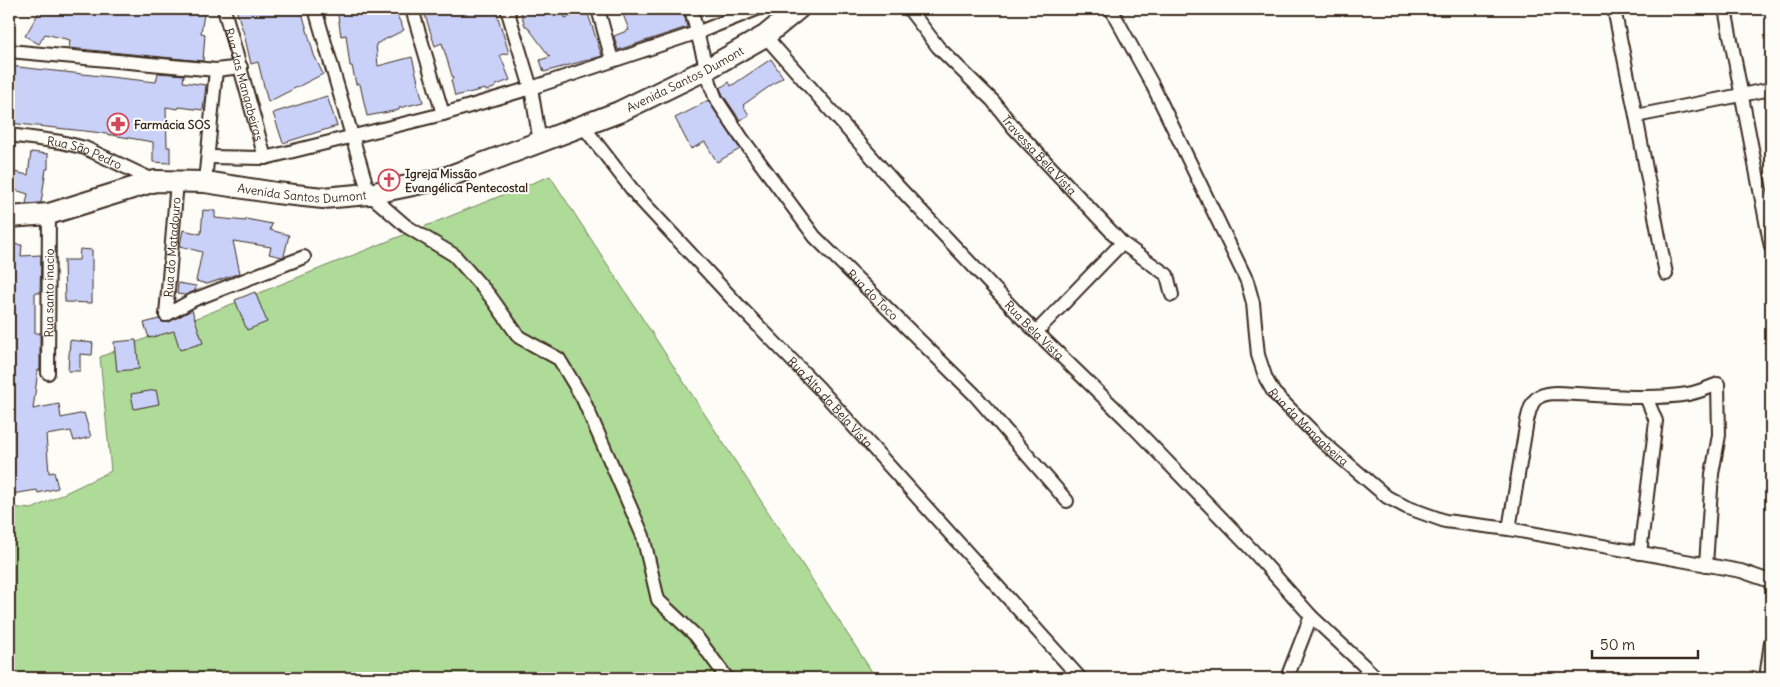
<svg xmlns="http://www.w3.org/2000/svg" width="1780" height="687" font-family="Delius,sans-serif">
	<style>
		.green { fill: #afdb99; stroke: #75825c }
		.building { fill: #cad1f9; stroke: #3b2a1e }
		.lines { fill: none; stroke-linecap: round; stroke-linejoin: round }
		.minor-casing { stroke: #3b2a1e; stroke-width: 16 }
		.primary-casing { stroke: #3b2a1e; stroke-width: 24 }
		.minor { stroke: #fdfcf7; stroke-width: 12 }
		.primary { stroke: #fdfcf7; stroke-width: 20 }
		.labels { text-anchor: middle; dominant-baseline: central; stroke-width: 4; stroke-linejoin: round; paint-order: stroke }
		.street-label { font-size: 12px; fill: #3b2a1e; stroke: #fdfcf7 }
		.poi-label { font-size: 12px; font-weight: bold; fill: #3b2a1e; stroke: #fdfcf7; text-anchor: start }
	</style>
	<rect width="100%" height="100%" fill="#fdfcf7"/>
	<filter id="ink" filterUnits="userSpaceOnUse"><feTurbulence type="fractalNoise" baseFrequency=".02" numOctaves="2"/><feDisplacementMap in="SourceGraphic" scale="10" xChannelSelector="R" yChannelSelector="G"/><feConvolveMatrix kernelMatrix="1 2 1 2 8 2 1 2 1" color-interpolation-filters="sRGB"/></filter>
	<g filter="url(#ink)">
		<polygon class="green" points="550,176 876,678 9,678 9,507 32,509 111,471 100,357"/>
		<g class="building">
			<polygon points="41,9 199,9 199,13 204,14 201,33 205,34 203,61 69,48 70,40 45,34 39,44 25,36"/>
			<polygon points="236,9 301,9 314,55 323,74 268,102 258,62 251,64 244,34"/>
			<polygon points="337,9 394,9 404,30 376,44 378,66 412,57 423,102 399,108 399,110 367,116 360,84 356,84 352,66 350,66 346,35 341,36"/>
			<polygon points="423,9 486,9 488,14 496,11 509,53 500,55 510,80 496,85 496,87 486,91 485,89 455,96 451,80 453,79 442,43 435,46"/>
			<polygon points="520,9 564,9 565,18 587,11 602,56 544,72 540,60 550,57 527,26 525,26"/>
			<polygon points="621,9 683,9 687,27 618,50 614,36 629,30"/>
			<polygon points="771,59 783,77 743,105 749,115 740,120 723,95 720,88 729,82 731,86"/>
			<polygon points="9,66 156,82 158,73 184,75 183,82 206,85 203,110 179,107 178,109 166,107 167,147 170,147 170,163 153,162 153,142 94,132 9,123"/>
			<polygon points="327,96 337,126 283,143 273,113"/>
			<polygon points="708,100 740,149 717,162 705,142 691,149 675,118 697,107"/>
			<polygon points="31,152 48,154 48,169 46,169 41,203 26,204 28,194 9,188 9,171 28,175"/>
			<polygon points="203,210 215,211 215,218 246,221 246,219 272,224 270,230 289,235 284,256 282,257 269,254 271,247 233,241 240,273 207,284 196,281 202,252 180,246 183,230 201,234"/>
			<polygon points="9,244 22,245 21,256 41,255 40,293 35,293 35,333 40,333 40,370 38,370 33,409 59,404 61,418 84,413 91,437 74,441 71,431 46,435 49,473 54,472 58,488 38,493 37,490 12,494 9,476"/>
			<polygon points="80,249 92,250 92,303 65,302 64,260 79,260"/>
			<polygon points="178,283 196,286 195,291 185,295 177,294"/>
			<polygon points="255,292 267,322 247,330 235,300"/>
			<polygon points="192,310 203,343 180,350 174,331 149,338 144,323 159,319 162,322 169,322"/>
			<polygon points="70,340 93,343 92,355 80,354 80,371 68,371"/>
			<polygon points="136,340 139,369 117,371 114,342"/>
			<polygon points="156,390 159,404 134,409 131,394"/>
		</g>
		<g class="lines">
			<g class="minor-casing">
				<g id="minor">
					<path id="s1" d="M224 9 265 158"/>
					<polyline points="315,9 369,194 406,226 454,255 490,296 519,337 559,359 583,399 643,536 658,600 696,636 727,678"/>
					<polyline points="412,9 443,114"/>
					<polyline points="507,9 531,88 540,142"/>
					<polyline points="598,9 612,60"/>
					<path id="s2" d="M691 9 711 86 716 99 741 137 815 237 974 394 1067 501"/>
					<path id="s3" d="M909 9 938 47 993 101 1014 128 1122 243 1167 275 1172 295"/>
					<path id="s4" d="M1111 9 1152 84 1247 281 1253 303 1258 355 1266 379 1274 393 1324 443 1387 497 1406 507 1445 521 1509 529 1741 571 1767 580 1771 584"/>
					<polyline points="1614,9 1636,116 1666,274"/>
					<polyline points="1725,9 1771,247"/>
					<path id="s5" d="M765 36 893 181 1023 319 1126 419 1253 551 1311 616 1377 678"/>
					<polyline points="9,51 216,70 241,67"/>
					<polyline points="1636,116 1771,89"/>
					<path id="s6" d="M583 126 638 197 741 308 819 388 1080 678"/>
					<path id="s7" d="M9 135 61 142 85 148 155 181"/>
					<polyline points="209,157 265,158 443,114 531,88 699,32 757,9"/>
					<polyline points="205,182 216,70"/>
					<polyline points="166,315 193,300 304,257"/>
					<path id="s8" d="M166 315 177 181"/>
					<polyline points="1036,332 1122,243"/>
					<path id="s9" d="M48 373 49 214"/>
					<path d="M1509 529 1527 421C1531 402 1534 394 1555 393 1599 394 1645 401 1688 394 1699 392 1708 388 1718 384L1719 435 1712 474 1706 565"/>
					<polyline points="1640,553 1656,421 1646,397"/>
					<polyline points="1287,678 1311,616"/>
					<polyline points="1766,678 1771,642"/>
				</g>
			</g>
			<g class="primary-casing">
				<g id="primary">
					<path id="s10" d="M9 217 49 214 155 181 205 182 276 193 323 198 369 194 442 179 619 112 707 69 765 36 798 9"/>
				</g>
			</g>
			<use href="#minor" class="minor"/>
			<use href="#primary" class="primary"/>
		</g>
	</g>
	<defs>
		<g id="pharmacy-ring" transform="scale(1.125)"><circle r="9.5" fill="#fdfcf7" stroke="#d1495b" stroke-width="1.5"/><path d="M-2-6h4v4h4v4h-4v4h-4v-4h-4v-4h4Z" fill="#d1495b"/></g>
		<g id="church-ring" transform="scale(1.125)"><circle r="9.5" fill="#fdfcf7" stroke="#d1495b" stroke-width="1.5"/><path d="M-1.2-6h2.4v3.5h3.3v2.4h-3.3V6h-2.4V-.1h-3.3v-2.4h3.3Z" fill="#d1495b"/></g>
	</defs>
	<g fill-rule="evenodd">
		<use href="#pharmacy-ring" x="118" y="124"/>
		<use href="#church-ring" x="389" y="180"/>
	</g>
	<g class="labels">
		<g class="street-label">
			<text stroke="none"><textPath href="#s10" startOffset="704">Avenida Santos Dumont</textPath></text>
			<text stroke="none"><textPath href="#s1" startOffset="78">Rua das Mangabeiras</textPath></text>
			<text stroke="none"><textPath href="#s7" startOffset="78">Rua São Pedro</textPath></text>
			<text stroke="none"><textPath href="#s3" startOffset="196">Travessa Bela Vista</textPath></text>
			<text stroke="none"><textPath href="#s10" startOffset="299">Avenida Santos Dumont</textPath></text>
			<text stroke="none"><textPath href="#s8" startOffset="68">Rua do Matadouro</textPath></text>
			<text stroke="none"><textPath href="#s9" startOffset="80">Rua santo inacio</textPath></text>
			<text stroke="none"><textPath href="#s2" startOffset="345">Rua do Toco</textPath></text>
			<text stroke="none"><textPath href="#s5" startOffset="399">Rua Bela Vista</textPath></text>
			<text stroke="none"><textPath href="#s6" startOffset="371">Rua Alto da Bela Vista</textPath></text>
			<text stroke="none"><textPath href="#s4" startOffset="469">Rua da Mangabeira</textPath></text>
		</g>
		<g class="poi-label">
			<text x="134" y="124">Farmácia SOS</text>
			<text x="405" y="173">Igreja Missão<tspan x="405" dy="14">Evangélica Pentecostal</tspan></text>
		</g>
	</g>
	<rect width="1780" height="687" fill="none" stroke="#fdfcf7" stroke-width="30"/>
	<rect x="15" y="15" width="1750" height="657" fill="none" stroke="#3b2a1e" stroke-width="2" filter="url(#ink)"/>
	<path d="M1592 650v8h106v-8" fill="none" stroke="#3b2a1e" stroke-width="2.5"/>
	<text x="1600" y="650" font-size="15" fill="#3b2a1e" stroke="#fdfcf7" stroke-width="4" paint-order="stroke">50 m</text>
</svg>
